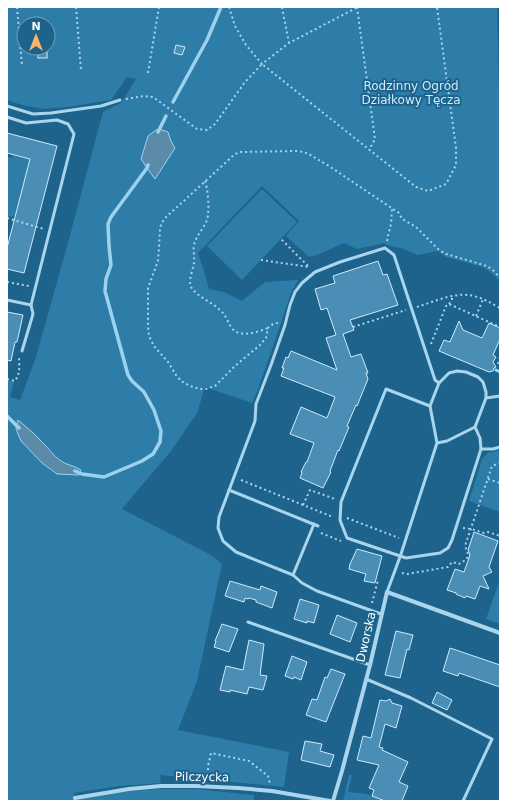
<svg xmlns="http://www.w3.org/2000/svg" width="507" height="808" font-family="'DejaVu Sans',sans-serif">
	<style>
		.green { fill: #2d7da8; fill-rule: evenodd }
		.water { fill: #5b8ba8; stroke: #9dd2ef }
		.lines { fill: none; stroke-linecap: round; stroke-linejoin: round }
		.stream { stroke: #9dd2ef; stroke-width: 3.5 }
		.building { fill: #4a8eb6; stroke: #cfeaf9 }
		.path { stroke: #a9d5ed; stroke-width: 2; stroke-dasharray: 2 3; stroke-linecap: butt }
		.service { stroke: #a9d5ed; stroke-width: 3 }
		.minor { stroke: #a9d5ed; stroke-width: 4 }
		.labels { text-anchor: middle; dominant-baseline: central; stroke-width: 4; stroke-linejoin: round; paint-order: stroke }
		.park-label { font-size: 12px; fill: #cfeaf9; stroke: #1d638c }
		.street-label { font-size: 12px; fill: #fff; stroke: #1d638c }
	</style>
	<rect width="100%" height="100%" fill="#1d638c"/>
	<g class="green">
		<path d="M7 7H497L500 135V281L494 275 483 267 446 257 438 251 418 255 401 248 390 246 384 243 357 249 344 243 317 255 309 257 286 236 299 221 262 186 198 253 204 271 209 289 224 292 242 301 265 282 298 280 291 293 269 358 257 392 252 403 205 387 197 413 171 451 122 509 211 555 222 564 197 681 178 730 289 752 284 787 160 775 161 783 119 786 74 793 75 800 129 791 161 789H196L254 795V801H7V380L14 382 10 397 20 400 36 357 69 239 103 112 121 103 136 79 127 77 111 100 67 107 44 109 22 105 7 100ZM24 24H48V48H24Z"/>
		<path d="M13 155 33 160 22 191 17 210 18 217C14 216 11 217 7 216L8 193 7 190V157L12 158Z"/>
		<polygon points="262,189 297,222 242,280 207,246"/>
		<polygon points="500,450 500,512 469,501 482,459 488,453"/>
		<polygon points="500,579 500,624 486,619"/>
		<polygon points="349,775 352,775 348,792 367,794 382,801 343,801"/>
	</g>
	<g class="water">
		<polygon points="159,129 168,132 171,141 175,148 155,179 147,168 141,159 148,136 156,130"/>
		<path d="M18 420C26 427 34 433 41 441 48 447 53 456 61 461 67 465 75 466 81 470L79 475 57 474 42 463 21 441 16 429Z"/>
	</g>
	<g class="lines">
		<g class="stream">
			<polyline points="173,102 207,40 221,7"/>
			<polyline points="158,132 166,116"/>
			<polyline points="7,416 19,428"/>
			<polyline points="75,471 82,474 104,477 142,461 153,454 160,442 161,431 154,410 144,392 132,381 128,375 105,291 106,279 111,265 109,246 108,224 111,217 147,168 148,165"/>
		</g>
	</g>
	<g class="building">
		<polygon points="176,45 185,47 182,55 174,53"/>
		<rect x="38" y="48" width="9" height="10"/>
		<polygon points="7,133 57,146 24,273 7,269 7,248 30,159 7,153"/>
		<polygon points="378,261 383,275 387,274 398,305 350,320 354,330 343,334 351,357 361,354 368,373 366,373 368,379 357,406 356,405 347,426 349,427 339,451 338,450 330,471 331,472 323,488 300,478 302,473 301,472 306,462 307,462 314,443 290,434 301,407 327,418 335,397 281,376 284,368 282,368 286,357 288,358 291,351 337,370 326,338 336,335 327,308 321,310 315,289 335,283 333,276"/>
		<polygon points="7,312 23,315 17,342 15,342 11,361 7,360"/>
		<polygon points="459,321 463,330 482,338 489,323 500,328 500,339 493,355 496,357 493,362 496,367 494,368 493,371 489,372 439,351 444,340 450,342"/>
		<polygon points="474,532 498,541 489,567 492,572 483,576 489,589 480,586 475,599 466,596 465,598 456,594 456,593 447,590 455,569 464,572 470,555 468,550"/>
		<polygon points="357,549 382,556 375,583 364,581 366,574 349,569 350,564"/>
		<polygon points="230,581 260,590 261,586 277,592 272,608 256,602 256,600 249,598 248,599 245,598 244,602 225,596"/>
		<polygon points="300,599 319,605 314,623 307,621 307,623 294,619"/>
		<polygon points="337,615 357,623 350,642 330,634"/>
		<polygon points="222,624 238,629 229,652 214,647 216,641 215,641"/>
		<polygon points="396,631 413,635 409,650 407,649 400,678 385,675"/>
		<polygon points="249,640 264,644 260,675 267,676 263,690 249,687 247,694 230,690 230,692 220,690 226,666 243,670"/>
		<polygon points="450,648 500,665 500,687 459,673 458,676 443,671"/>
		<polygon points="292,656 307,662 301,680 294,677 293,679 285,676"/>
		<polygon points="331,669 345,674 326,722 306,715 312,699 317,700 325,677 327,678"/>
		<polygon points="437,692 452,700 447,710 432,703"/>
		<polygon points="390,699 392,703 402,706 396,728 385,724 379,747 383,748 382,750 408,762 399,782 408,786 402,801 385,801 372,796 374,790 369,788 379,765 357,760 363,736 371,738 380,700 386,701"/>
		<polygon points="305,741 322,744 320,751 334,755 330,767 301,760"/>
	</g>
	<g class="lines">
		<g class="path">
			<polyline points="17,7 22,65"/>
			<polyline points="76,7 81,70"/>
			<polyline points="229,7 235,26 246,45 262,64 289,43 358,7"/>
			<polyline points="282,7 289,43"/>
			<polyline points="357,7 375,139 369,150"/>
			<polyline points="148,73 159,7"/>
			<polyline points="126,99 144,96 153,97 197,129 207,130 215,124 245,82 262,64 416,187 428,191 446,184 456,165 456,148 437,7"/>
			<path d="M205 181C208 190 209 205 208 215 207 226 198 232 195 242 192 248 195 256 194 263 193 270 188 280 191 287 198 298 213 302 222 312 226 316 228 322 231 327 239 339 258 332 268 328"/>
			<polyline points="7,218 44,229"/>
			<polyline points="387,241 388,236 391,224 392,209"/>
			<polyline points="261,260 309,267 281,239"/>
			<polyline points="7,282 29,286"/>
			<polyline points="449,304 452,300 452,297"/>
			<path d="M417 307C436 301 458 290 477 297 485 299 492 304 500 308"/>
			<polyline points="476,316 483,299"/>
			<path d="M278 323 273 324 268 328 266 338 260 345 235 366 215 386 206 389H200L190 386 181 381 176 375 168 362 154 346 149 336 148 325V288L158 261 159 247 160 230 161 225 164 219 235 154 241 152 297 151C310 152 315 159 326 164L399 213 402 219 416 227 439 250 446 254 487 266 494 271 500 278"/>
			<polyline points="353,327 406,310"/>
			<polyline points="431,344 446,306 449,304 500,327"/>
			<polyline points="498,364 500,357"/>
			<path d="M7 379 15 381C21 372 19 366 19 356"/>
			<polyline points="488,479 500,483"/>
			<polyline points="241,480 333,517"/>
			<polyline points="303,505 310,490 335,499"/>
			<polyline points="347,518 399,538"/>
			<polyline points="463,528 471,529 484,533 488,532 500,536"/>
			<polyline points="321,533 341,541"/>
			<polyline points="402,573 407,574 448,567 452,562 459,564 467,559 468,554 465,546 492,466 500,463"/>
			<polyline points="372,603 378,580"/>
			<polyline points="208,780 208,766 211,753 249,761 268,776 270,784"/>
		</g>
		<g class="service">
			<polyline points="7,106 33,114 51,113 101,106 120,100"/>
			<polyline points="7,117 26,123 57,120 68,124 74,134 31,305 7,300"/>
			<polyline points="22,351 33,314 31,305"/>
			<polyline points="496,370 500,372"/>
			<polyline points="486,398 500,396"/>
			<polyline points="430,406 386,389 341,502 340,520 347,538 406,558 440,553 448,548 452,540 481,449 480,438 475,427"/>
			<polyline points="481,449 493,449 500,447"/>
			<polyline points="229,490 318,526"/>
			<polyline points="293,575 314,524"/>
			<polyline points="387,592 400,557 437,443 430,406 439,383 449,373 457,371 466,372 478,377 483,382 486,392 486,398 475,427 447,441 437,443"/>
			<polyline points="381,614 317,591 302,583 293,575 236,552 223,541 218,528 219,517 255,421 256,404 271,365 285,325 290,305 295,292 302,283 315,272 340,262 385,248 394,255 435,380 439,383"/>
			<polyline points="248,622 370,665"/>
			<polyline points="366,679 411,698 492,739 463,801"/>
		</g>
		<g class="minor">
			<polyline points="75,798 129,789 161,786 196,786 238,788 272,791 330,801"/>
			<polyline points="333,801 342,771 370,665 387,592 500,633"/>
		</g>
	</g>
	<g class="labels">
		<g class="park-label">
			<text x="411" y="86">Rodzinny Ogród<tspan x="411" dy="14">Działkowy Tęcza</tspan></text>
		</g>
		<g class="street-label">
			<text transform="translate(366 637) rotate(-77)">Dworska</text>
			<text transform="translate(202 777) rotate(1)">Pilczycka</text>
		</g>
	</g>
	<rect width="507" height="808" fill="none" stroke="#ffffff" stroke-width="16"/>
	<g transform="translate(36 36)"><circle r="19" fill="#1d638c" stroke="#77a1ba"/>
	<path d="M0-3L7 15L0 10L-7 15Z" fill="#fdb568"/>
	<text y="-6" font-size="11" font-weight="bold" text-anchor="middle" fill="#ffffff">N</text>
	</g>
</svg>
